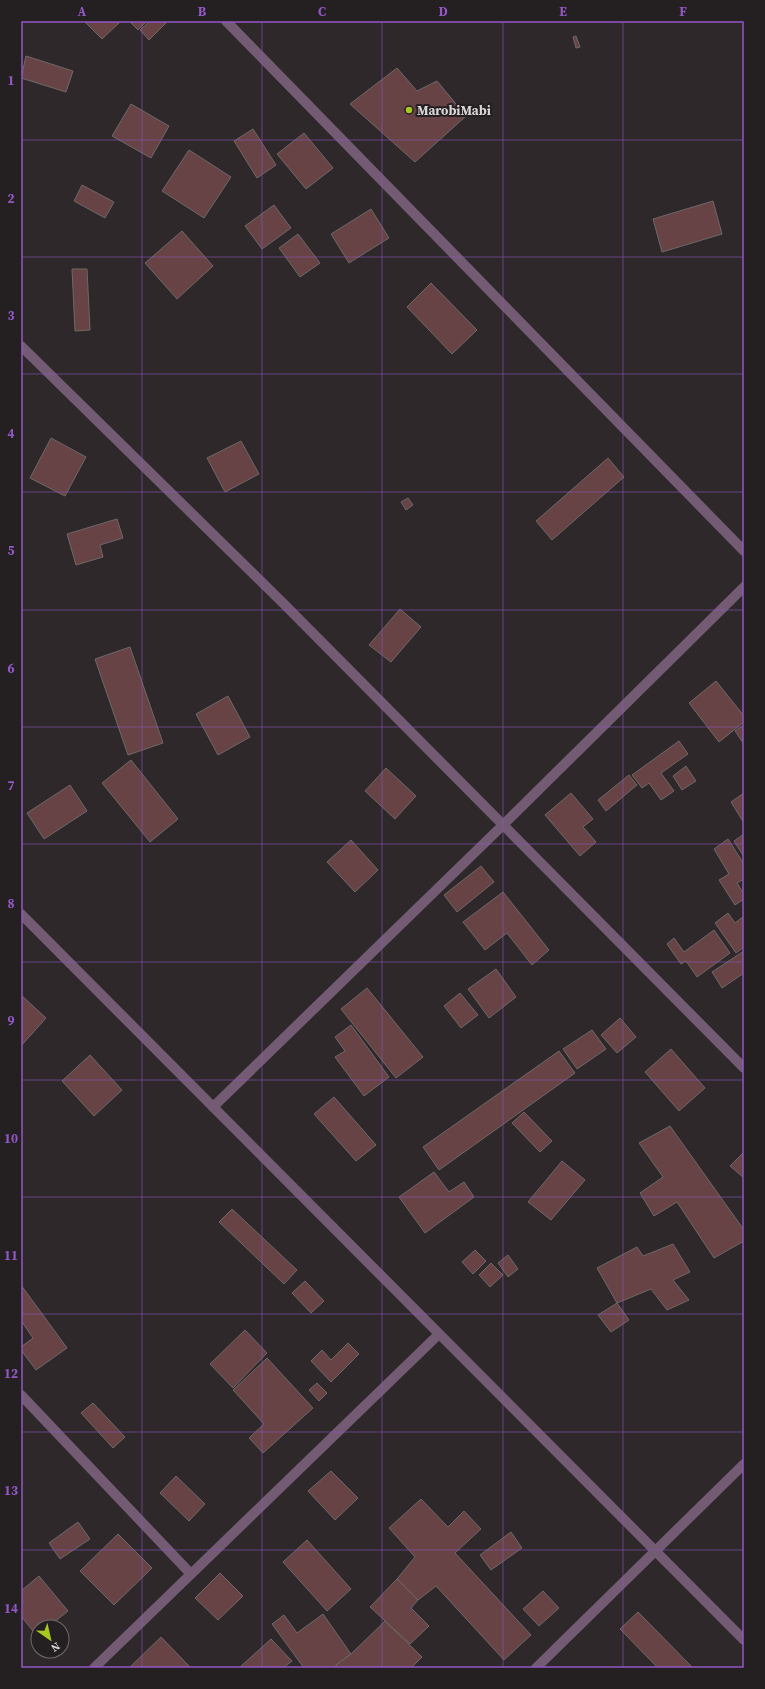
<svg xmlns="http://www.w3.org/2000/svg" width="765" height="1689" font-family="'Source Serif 4',serif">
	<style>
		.building { fill: #674345; stroke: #6f6868 }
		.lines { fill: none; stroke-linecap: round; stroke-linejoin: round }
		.street { stroke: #735b74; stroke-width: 10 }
		.grid { fill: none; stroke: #9357c6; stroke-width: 1; stroke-opacity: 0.55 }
		.poi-dot { fill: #a7c81f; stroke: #241f21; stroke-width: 1.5 }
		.labels { text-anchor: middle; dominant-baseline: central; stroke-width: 4; stroke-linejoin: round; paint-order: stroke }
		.poi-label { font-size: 13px; font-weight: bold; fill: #dbd7d9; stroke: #241f21; text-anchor: start }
		.neatline { fill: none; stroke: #9357c6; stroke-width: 1.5 }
		.grid-label { font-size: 13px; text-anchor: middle; font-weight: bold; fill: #9357c6 }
	</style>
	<rect width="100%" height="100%" fill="#2e282b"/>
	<g class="building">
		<polygon points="84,21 121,21 102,39"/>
		<polygon points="129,21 147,21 138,30"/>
		<polygon points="150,21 163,21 166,23 149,40 140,30"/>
		<polygon points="576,36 580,47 576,48 573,37"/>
		<polygon points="26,56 73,71 66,92 21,78"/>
		<polygon points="397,68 417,91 437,81 466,116 415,162 350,104"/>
		<polygon points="131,104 169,126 151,158 112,136"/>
		<polygon points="253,129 276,165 257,178 234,141"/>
		<polygon points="304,133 333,168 306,189 277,154"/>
		<polygon points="189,150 231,177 204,218 162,191"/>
		<polygon points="82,185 114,202 105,218 74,201"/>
		<polygon points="713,201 722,234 662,252 653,219"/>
		<polygon points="274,205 291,228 262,249 245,226"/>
		<polygon points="371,209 389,238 349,263 331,234"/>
		<polygon points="182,231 213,266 177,299 145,263"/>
		<polygon points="298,234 320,263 300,277 279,248"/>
		<polygon points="72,269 87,269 90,330 75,331"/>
		<polygon points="431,283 477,330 452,354 407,307"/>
		<polygon points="51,438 86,457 65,496 30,478"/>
		<polygon points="241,441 259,474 225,492 207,458"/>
		<polygon points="608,458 624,477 552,540 536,521"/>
		<polygon points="408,498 413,505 406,510 401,502"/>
		<polygon points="117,519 123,538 100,545 103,557 76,565 67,534"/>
		<polygon points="400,609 421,627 391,662 369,645"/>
		<polygon points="130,647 163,743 128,755 95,659"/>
		<polygon points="716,681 744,716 744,722 719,742 689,703"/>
		<polygon points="228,696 250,737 218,755 196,714"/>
		<polygon points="744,725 744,744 735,731"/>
		<polygon points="679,741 688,754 661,773 674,791 661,800 649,783 642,788 632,775"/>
		<polygon points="131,760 178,819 150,842 102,783"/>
		<polygon points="686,766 696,781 682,790 673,776"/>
		<polygon points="386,768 416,796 395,819 365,791"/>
		<polygon points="629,775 637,785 606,811 598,800"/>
		<polygon points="70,785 87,811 44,839 27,813"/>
		<polygon points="571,793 593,819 583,827 596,842 580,856 545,815"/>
		<polygon points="744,793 744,823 731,802"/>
		<polygon points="744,834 744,857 734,841"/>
		<polygon points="728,839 744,864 744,879 737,883 744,894 744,899 735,905 719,880 729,874 714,849"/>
		<polygon points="351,840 378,870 355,892 327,862"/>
		<polygon points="481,866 494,882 457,912 444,895"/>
		<polygon points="503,892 549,950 532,965 507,933 485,950 463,922"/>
		<polygon points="728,913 735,923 744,916 744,947 736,953 715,923"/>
		<polygon points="714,930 730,953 697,977 686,961 681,964 667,944 674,938 684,952"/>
		<polygon points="744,951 744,973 722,988 712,972"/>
		<polygon points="496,969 516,997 489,1018 468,989"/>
		<polygon points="367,988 423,1057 396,1078 341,1009"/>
		<polygon points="460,993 478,1015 461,1028 444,1006"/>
		<polygon points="21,995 46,1018 21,1046"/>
		<polygon points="620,1018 636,1037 617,1053 601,1035"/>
		<polygon points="351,1025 389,1077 364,1096 335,1057 345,1051 335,1037"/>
		<polygon points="592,1030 606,1049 577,1069 563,1049"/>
		<polygon points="671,1049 705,1088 679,1111 645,1072"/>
		<polygon points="559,1051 575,1073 439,1170 423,1147"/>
		<polygon points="90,1055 122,1090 94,1116 62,1081"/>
		<polygon points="334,1097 376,1145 356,1161 314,1114"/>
		<polygon points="524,1112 552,1141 540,1152 512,1123"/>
		<polygon points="670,1126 744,1230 744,1241 714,1258 677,1202 654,1216 640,1193 663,1177 639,1143"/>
		<polygon points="744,1152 744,1178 730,1166"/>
		<polygon points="562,1161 585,1180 551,1220 528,1202"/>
		<polygon points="434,1172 449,1192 464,1182 474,1197 425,1233 399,1197"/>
		<polygon points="232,1209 297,1270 284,1284 219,1222"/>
		<polygon points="673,1244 690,1272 673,1280 689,1300 667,1310 651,1289 617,1303 597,1268 637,1247 643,1256"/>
		<polygon points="475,1250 486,1261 473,1274 462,1262"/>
		<polygon points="508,1255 518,1269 508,1277 498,1263"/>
		<polygon points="491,1263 503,1275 490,1287 479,1275"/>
		<polygon points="305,1281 324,1301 311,1313 292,1293"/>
		<polygon points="21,1285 67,1348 36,1370 21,1350 21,1347 33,1338 22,1322 21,1323"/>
		<polygon points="617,1303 629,1320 611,1332 598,1315"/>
		<polygon points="245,1330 267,1353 233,1388 210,1364"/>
		<polygon points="348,1343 359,1354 331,1382 311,1361 322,1350 331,1360"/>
		<polygon points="267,1358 313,1408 263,1453 249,1438 264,1424 233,1390"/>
		<polygon points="317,1383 327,1393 319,1401 309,1390"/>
		<polygon points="93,1403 125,1437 113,1448 81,1413"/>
		<polygon points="331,1471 358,1498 335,1520 308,1491"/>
		<polygon points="176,1476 205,1504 189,1521 160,1493"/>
		<polygon points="421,1499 448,1527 464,1511 481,1529 455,1553 531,1635 504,1660 436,1586 418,1600 397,1579 415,1557 389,1528"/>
		<polygon points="78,1522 90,1539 60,1559 49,1543"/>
		<polygon points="511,1532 522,1548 491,1570 480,1555"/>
		<polygon points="118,1534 152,1568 114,1605 80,1571"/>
		<polygon points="307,1540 351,1589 327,1611 283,1562"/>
		<polygon points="220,1573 243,1596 218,1620 195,1598"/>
		<polygon points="39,1576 68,1611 48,1627 38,1627 37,1636 21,1616 21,1591"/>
		<polygon points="397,1579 418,1600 411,1608 429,1626 410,1644 370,1607"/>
		<polygon points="543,1591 559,1608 539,1626 523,1609"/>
		<polygon points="638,1612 693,1668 658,1668 620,1629"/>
		<polygon points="323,1614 351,1654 336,1665 337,1668 304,1668 272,1624 284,1615 297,1633"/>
		<polygon points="385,1621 422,1657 411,1668 337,1668 336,1665 351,1654"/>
		<polygon points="161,1637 191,1668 129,1668"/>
		<polygon points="271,1639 292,1661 283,1668 239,1668"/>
	</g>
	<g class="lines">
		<g class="street">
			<polyline points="226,21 744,551"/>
			<polyline points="21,346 284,604 744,1068"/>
			<polyline points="21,914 744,1640"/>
			<polyline points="213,1107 504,824 744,587"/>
			<polyline points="21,1395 190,1573"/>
			<polyline points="94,1668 439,1334"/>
			<polyline points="536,1668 744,1464"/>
		</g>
	</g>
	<path class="grid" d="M142 21V1668M262 21V1668M382 21V1668M503 21V1668M623 21V1668M21 140H744M21 257H744M21 374H744M21 492H744M21 610H744M21 727H744M21 844H744M21 962H744M21 1080H744M21 1197H744M21 1314H744M21 1432H744M21 1550H744"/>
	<circle class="poi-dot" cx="409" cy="110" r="4"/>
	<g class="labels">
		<g class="poi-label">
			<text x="417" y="110">MarobiMabi</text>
		</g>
	</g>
	<rect width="765" height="1689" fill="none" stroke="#241f21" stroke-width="44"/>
	<g transform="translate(50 1639) rotate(146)"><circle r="19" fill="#241f21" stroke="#6d696b"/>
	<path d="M0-3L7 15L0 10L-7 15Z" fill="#a7c81f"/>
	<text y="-6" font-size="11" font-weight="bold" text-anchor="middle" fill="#dbd7d9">N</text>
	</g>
	<rect x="22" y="22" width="721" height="1645" class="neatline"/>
	<g class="grid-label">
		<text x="82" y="16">A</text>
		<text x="202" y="16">B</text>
		<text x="322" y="16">C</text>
		<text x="443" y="16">D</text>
		<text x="563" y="16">E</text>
		<text x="683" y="16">F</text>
		<text x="11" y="85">1</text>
		<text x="11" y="203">2</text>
		<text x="11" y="320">3</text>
		<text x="11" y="438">4</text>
		<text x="11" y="555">5</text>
		<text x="11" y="673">6</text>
		<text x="11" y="790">7</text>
		<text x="11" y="908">8</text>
		<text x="11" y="1025">9</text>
		<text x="11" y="1143">10</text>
		<text x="11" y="1260">11</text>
		<text x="11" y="1378">12</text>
		<text x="11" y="1495">13</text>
		<text x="11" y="1613">14</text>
	</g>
</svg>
